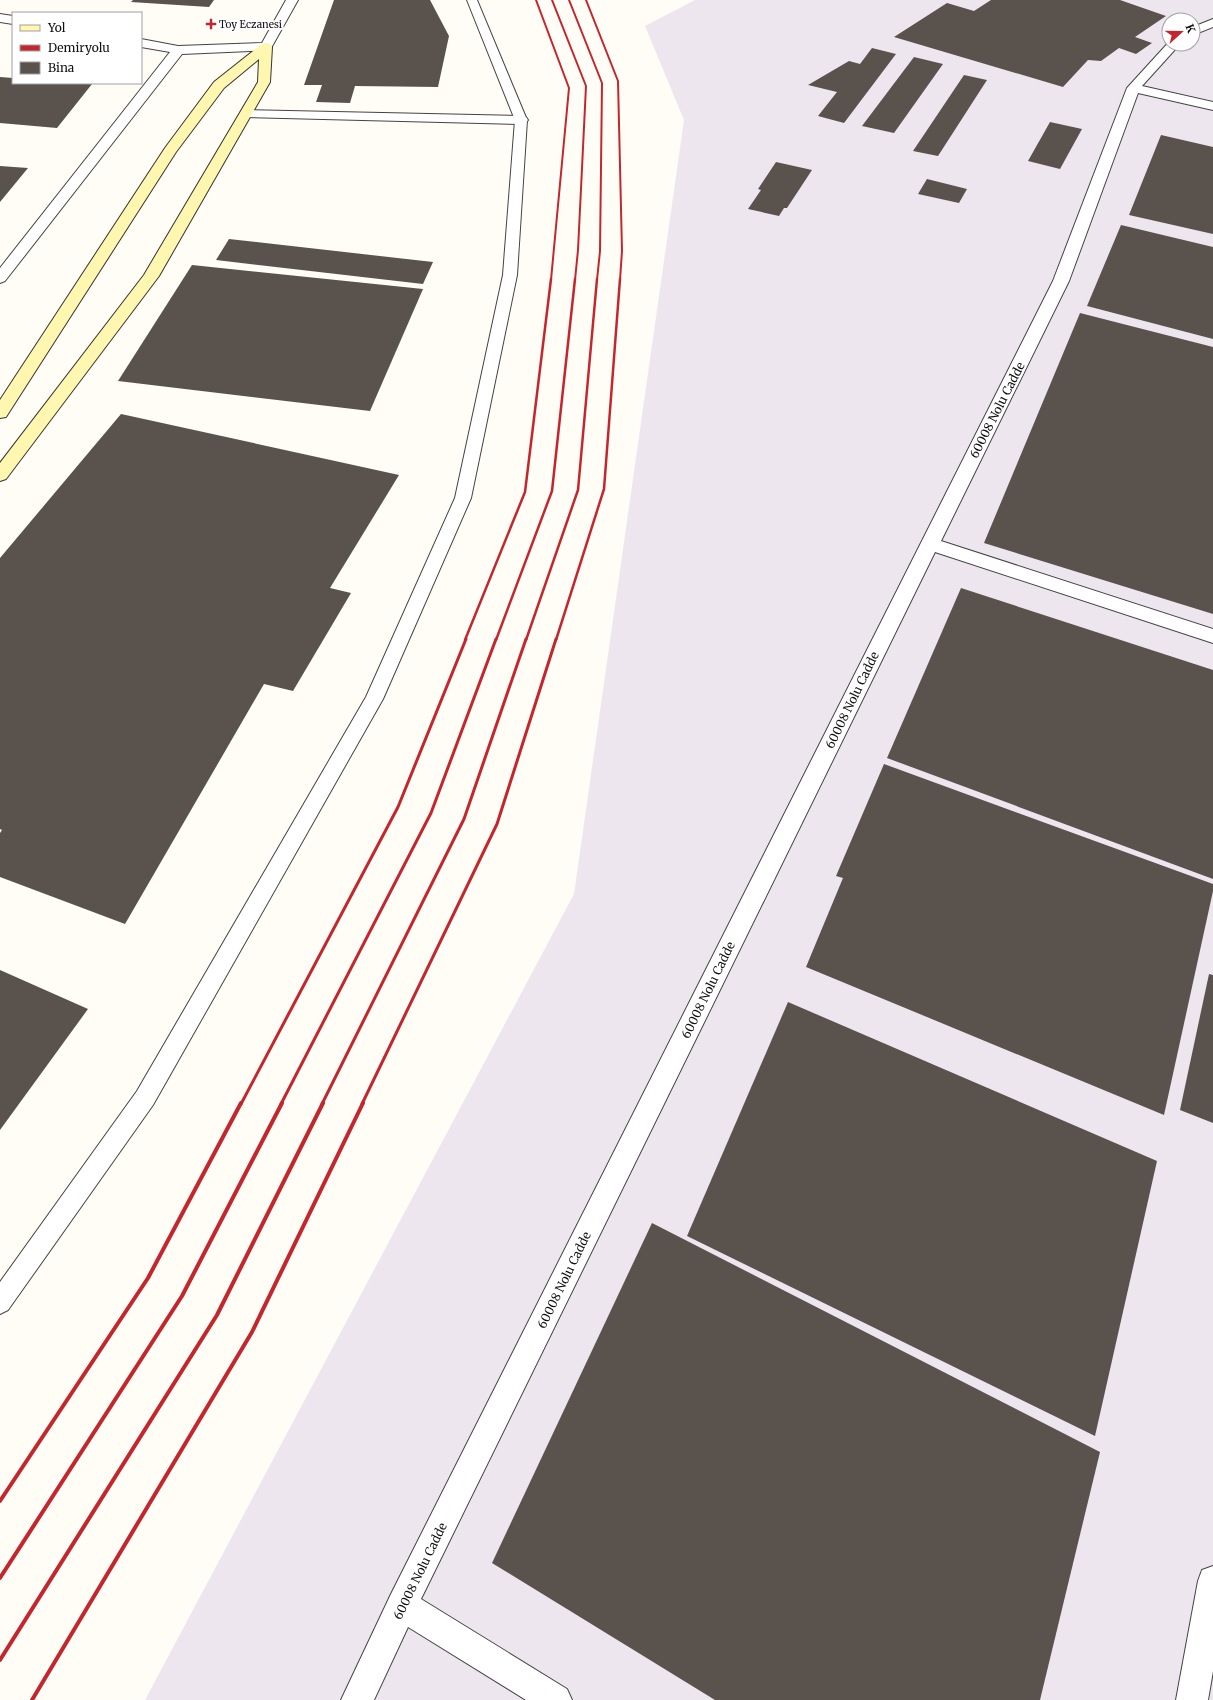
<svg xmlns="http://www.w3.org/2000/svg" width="1213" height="1700" font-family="Merriweather,serif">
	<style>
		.industrial { fill: #eee6ef; fill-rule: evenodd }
		.building { fill: #5a524d }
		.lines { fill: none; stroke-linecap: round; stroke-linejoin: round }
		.lane-casing { stroke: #444; stroke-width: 2 }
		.street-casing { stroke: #444; stroke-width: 2 }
		.secondary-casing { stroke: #333; stroke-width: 2 }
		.lane { fill: #fff; fill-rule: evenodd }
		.street { fill: #fff; fill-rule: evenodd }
		.secondary { fill: #fff6b0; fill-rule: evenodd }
		.rail-far3 { stroke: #c4262e; stroke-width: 2 }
		.rail-far2 { stroke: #c4262e; stroke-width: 2.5 }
		.rail-far1 { stroke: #c4262e; stroke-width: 3 }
		.rail { stroke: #c4262e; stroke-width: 4 }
		.poi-dot { fill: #c4262e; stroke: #fff; stroke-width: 1.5 }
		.labels { text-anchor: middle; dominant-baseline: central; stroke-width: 4; stroke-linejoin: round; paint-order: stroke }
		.far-poi-label { font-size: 10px; fill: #111; stroke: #fff; text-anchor: start }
		.street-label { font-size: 12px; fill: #111; stroke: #fff }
	</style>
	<rect width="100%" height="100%" fill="#fffdf5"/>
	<path class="industrial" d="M695 0H1213V1700H145L574 894 684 120 645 26ZM1169 20H1193V44H1169Z"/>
	<g class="building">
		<polygon points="133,0 214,0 209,7 131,2"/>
		<polygon points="334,0 430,0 449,36 438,87 355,86 350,103 316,102 322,85 304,85"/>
		<polygon points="991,0 1120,0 1166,16 1135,37 1152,43 1136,54 1119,48 1101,61 1088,60 1063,87 894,37 947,3 974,11"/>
		<polygon points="872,48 896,54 844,123 818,116 837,92 808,85 849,61 860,64"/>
		<polygon points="914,57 943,64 894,133 862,126"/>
		<polygon points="964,75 987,80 938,156 913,151"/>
		<polygon points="0,77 13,78 13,83 92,84 57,128 0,123"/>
		<polygon points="1050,122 1082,129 1060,169 1028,161"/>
		<polygon points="1161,135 1213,147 1213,234 1129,215"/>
		<polygon points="776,162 812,170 787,208 784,208 779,216 748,209 761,190 758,189"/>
		<polygon points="0,166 28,168 0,202"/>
		<polygon points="927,179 967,189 959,203 918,194"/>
		<polygon points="1121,225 1213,247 1213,339 1087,306"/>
		<polygon points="229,239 433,262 423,284 216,260"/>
		<polygon points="192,265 423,289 370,411 118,381"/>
		<polygon points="1080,313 1213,347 1213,614 984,543"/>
		<polygon points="121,414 399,475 330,588 351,593 293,691 264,684 125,924 0,877 0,833 2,830 0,829 0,558"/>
		<polygon points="961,588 1213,670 1213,879 887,758"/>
		<polygon points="884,764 1213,884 1213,891 1164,1115 806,967 843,878 836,876"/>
		<polygon points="0,970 88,1009 0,1130"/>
		<polygon points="1209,974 1213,975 1213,1123 1180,1110"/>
		<polygon points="788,1002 1157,1161 1095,1436 687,1236"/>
		<polygon points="652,1223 1100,1452 1040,1700 715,1700 492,1563"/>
	</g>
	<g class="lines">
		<g class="lane-casing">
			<polygon id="lane" points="467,0 477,0 527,120 517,275 471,498 383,699 153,1105 8,1310 0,1314 0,1282 137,1091 366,697 455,498 503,275 515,120"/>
		</g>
		<g class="street-casing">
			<g id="street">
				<polygon points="286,0 298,0 270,50 182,54 5,281 0,283 0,268 170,52 141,47 141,39 178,46 262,43"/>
				<polygon points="0,14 13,16 13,24 0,22"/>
				<polygon points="1213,19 1213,27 1193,35 1193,27"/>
				<polygon points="1169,42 1169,44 1180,44 1142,86 1213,102 1213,110 1138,93 1069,281 941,541 1213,629 1213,643 935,552 421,1599 567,1689 572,1700 526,1700 408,1627 374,1700 341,1700 391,1594 1053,281 1127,88"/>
				<polygon points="247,110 521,116 526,117 528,120 526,123 521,124 242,117 240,114 242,111"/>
				<polygon points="1213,1566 1213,1671 1208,1700 1176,1700 1198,1581 1202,1570"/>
			</g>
		</g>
		<g class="secondary-casing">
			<polygon id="secondary" points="266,43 270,44 272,47 270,82 159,276 6,479 0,481 0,463 144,275 258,82 259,59 224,88 176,152 6,417 0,418 0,400 165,148 214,82 262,44"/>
		</g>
		<use href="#lane" class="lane"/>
		<use href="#street" class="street"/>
		<use href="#secondary" class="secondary"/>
		<g class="rail-far3">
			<polyline points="536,0 569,88 551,280"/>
			<polyline points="552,0 586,86 578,250 575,280"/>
			<polyline points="569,0 602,83 600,251 597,280"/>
			<polyline points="586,0 618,81 622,251 620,280"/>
		</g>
		<g class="rail-far2">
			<polyline points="465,640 525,492 551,279"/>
			<polyline points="496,640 552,491 575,279"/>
			<polyline points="526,640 578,490 597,279"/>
			<polyline points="556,640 604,489 620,279"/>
		</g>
		<g class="rail-far1">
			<polyline points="241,1104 398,807 466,639"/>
			<polyline points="281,1104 431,813 496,639"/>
			<polyline points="322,1104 464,819 526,639"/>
			<polyline points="362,1104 497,824 556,639"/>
		</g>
		<g class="rail">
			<polyline points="0,1501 148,1278 241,1103"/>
			<polyline points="0,1578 182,1296 282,1103"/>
			<polyline points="0,1660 217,1315 323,1103"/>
			<polyline points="32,1700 252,1332 363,1103"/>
		</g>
	</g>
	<path class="poi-dot" d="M209 18h4v4h4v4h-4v4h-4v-4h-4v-4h4z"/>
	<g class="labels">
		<g class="far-poi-label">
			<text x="219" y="24">Toy Eczanesi</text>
		</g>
		<g class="street-label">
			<text transform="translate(997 410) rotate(-63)">60008 Nolu Cadde</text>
			<text transform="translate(852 700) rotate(-64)">60008 Nolu Cadde</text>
			<text transform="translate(708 990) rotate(-64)">60008 Nolu Cadde</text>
			<text transform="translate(564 1280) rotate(-64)">60008 Nolu Cadde</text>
			<text transform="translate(420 1571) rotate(-64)">60008 Nolu Cadde</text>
		</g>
	</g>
	<rect x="12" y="12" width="130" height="72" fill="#ffffff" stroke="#a0a0a0"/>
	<rect x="20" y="25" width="20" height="6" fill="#fff6b0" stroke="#a0a0a0"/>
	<text x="48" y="32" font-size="12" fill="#111111">Yol</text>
	<rect x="20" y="45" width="20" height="6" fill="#c4262e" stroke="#a0a0a0"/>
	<text x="48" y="52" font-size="12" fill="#111111">Demiryolu</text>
	<rect x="20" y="62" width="20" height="12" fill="#5a524d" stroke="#a0a0a0"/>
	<text x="48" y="72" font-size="12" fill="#111111">Bina</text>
	<g transform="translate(1181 32) rotate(69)"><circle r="19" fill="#ffffff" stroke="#a0a0a0"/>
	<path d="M0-3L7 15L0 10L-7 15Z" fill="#c4262e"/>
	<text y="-6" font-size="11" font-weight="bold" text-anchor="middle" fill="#111111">K</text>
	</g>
</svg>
